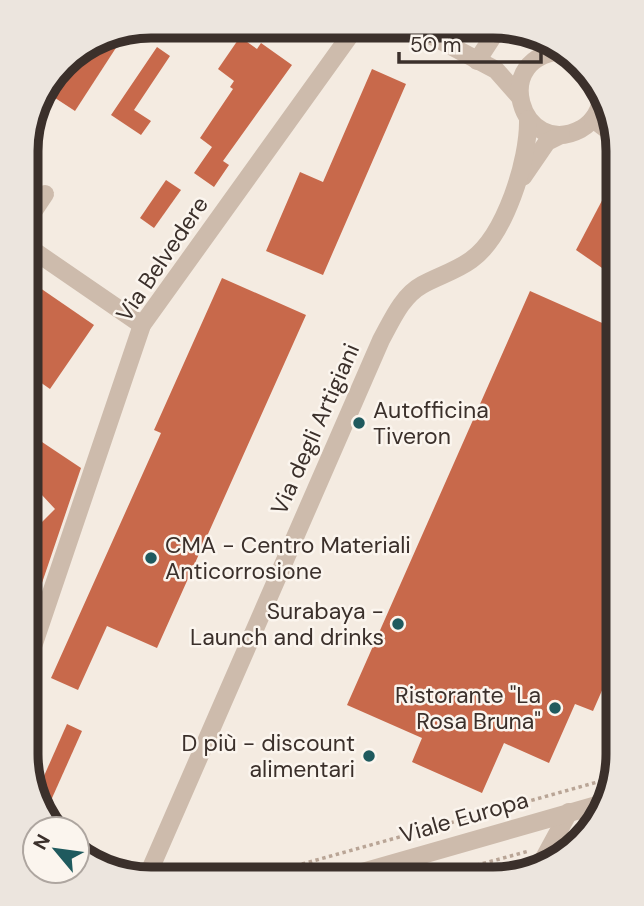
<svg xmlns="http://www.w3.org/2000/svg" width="644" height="906" font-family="'DM Sans',sans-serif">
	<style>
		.building { fill: #c8694b }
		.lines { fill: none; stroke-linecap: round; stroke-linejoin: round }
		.path { stroke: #b9a596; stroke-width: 3.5; stroke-dasharray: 3.5 3.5; stroke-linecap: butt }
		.minor { stroke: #cdbbac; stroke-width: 18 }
		.poi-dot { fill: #1f5a5e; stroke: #fbf5ee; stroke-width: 2.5 }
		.labels { text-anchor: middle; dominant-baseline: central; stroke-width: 5; stroke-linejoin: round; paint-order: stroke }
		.street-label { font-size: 23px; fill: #3b302b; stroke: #fbf5ee }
		.poi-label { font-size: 23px; fill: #3b302b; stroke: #fbf5ee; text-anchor: end }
		.rim { fill: none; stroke: #3b302b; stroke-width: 9 }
	</style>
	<rect width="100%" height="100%" fill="#f4ebe1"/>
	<g class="building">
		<polygon points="123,37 75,111 49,94 69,57"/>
		<polygon points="240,37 257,49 261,43 292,65 223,161 229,165 214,187 194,173 212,147 200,138 233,89 230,87 234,81 218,69"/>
		<polygon points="157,47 170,56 134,110 151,121 141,135 111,115"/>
		<polygon points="372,69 406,84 323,275 266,251 300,172 323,182"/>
		<polygon points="618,170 618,279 576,250"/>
		<polygon points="166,180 181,190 154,228 140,218"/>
		<polygon points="222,278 306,315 157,648 107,626 78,690 51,678 161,433 154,430"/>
		<polygon points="27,279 94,325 50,389 27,373"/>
		<polygon points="530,291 618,330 618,654 593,711 575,704 549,763 504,743 482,793 412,762 422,738 347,705"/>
		<polygon points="27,432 81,468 26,630 27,537 55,509 27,479"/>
		<polygon points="67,724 82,731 44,816 39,809 36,794"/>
	</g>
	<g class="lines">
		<g class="path">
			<polyline points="573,839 582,837"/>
			<polyline points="169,870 189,879"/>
			<polyline points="248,879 612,778"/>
			<polyline points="422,880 529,851"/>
		</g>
		<g class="minor">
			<polyline points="415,27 496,70 519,96"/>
			<path d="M566 51C487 53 521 161 581 129 595 121 601 108 602 93"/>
			<polyline points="477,61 499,27"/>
			<polyline points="593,119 614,135"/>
			<polyline points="523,177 547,142 561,135"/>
			<polyline points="27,221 45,194"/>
			<polyline points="27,246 142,325"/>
			<polyline points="26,667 142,325 356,27"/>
			<polyline points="538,869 569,812"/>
			<path d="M146 879 381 340C392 320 402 296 422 285 438 276 456 271 471 260 505 236 529 160 528 119"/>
			<polyline points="338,879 604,803"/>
		</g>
	</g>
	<g class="poi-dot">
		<circle cx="359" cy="423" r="7"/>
		<circle cx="151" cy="558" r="7"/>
		<circle cx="398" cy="624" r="7"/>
		<circle cx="555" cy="708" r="7"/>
		<circle cx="369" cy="756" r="7"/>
	</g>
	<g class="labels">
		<g class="street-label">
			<text transform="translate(162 259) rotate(-56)">Via Belvedere</text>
			<text transform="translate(315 429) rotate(-66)">Via degli Artigiani</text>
			<text transform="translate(464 817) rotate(-16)">Viale Europa</text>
		</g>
		<g class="poi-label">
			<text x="373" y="410" text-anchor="start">Autofficina<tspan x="373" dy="26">Tiveron</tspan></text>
			<text x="165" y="545" text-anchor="start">CMA - Centro Materiali<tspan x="165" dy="26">Anticorrosione</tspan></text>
			<text x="384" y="611">Surabaya -<tspan x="384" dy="26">Launch and drinks</tspan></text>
			<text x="541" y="695">Ristorante "La<tspan x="541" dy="26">Rosa Bruna"</tspan></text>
			<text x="355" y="743">D più - discount<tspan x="355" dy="26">alimentari</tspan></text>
		</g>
	</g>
	<path d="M0 0H644V906H0ZM151 38H493A113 113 0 0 1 606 151V754A113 113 0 0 1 493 867H151A113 113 0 0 1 38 754V151A113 113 0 0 1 151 38Z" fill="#ece5de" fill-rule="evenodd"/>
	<path class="rim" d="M151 38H493A113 113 0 0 1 606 151V754A113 113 0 0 1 493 867H151A113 113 0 0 1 38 754V151A113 113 0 0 1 151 38Z"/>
	<g transform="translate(56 850) rotate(299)"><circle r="33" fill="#fbf5ee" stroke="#aea6a0" stroke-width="2"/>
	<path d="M0-5L12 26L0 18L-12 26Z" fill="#1f5a5e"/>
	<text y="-10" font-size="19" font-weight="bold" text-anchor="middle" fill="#3b302b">N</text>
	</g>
	<path d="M399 52v10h142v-10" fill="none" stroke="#3b302b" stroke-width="3.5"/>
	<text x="410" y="52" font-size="21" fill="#3b302b" stroke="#fbf5ee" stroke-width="5" paint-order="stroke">50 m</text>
</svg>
